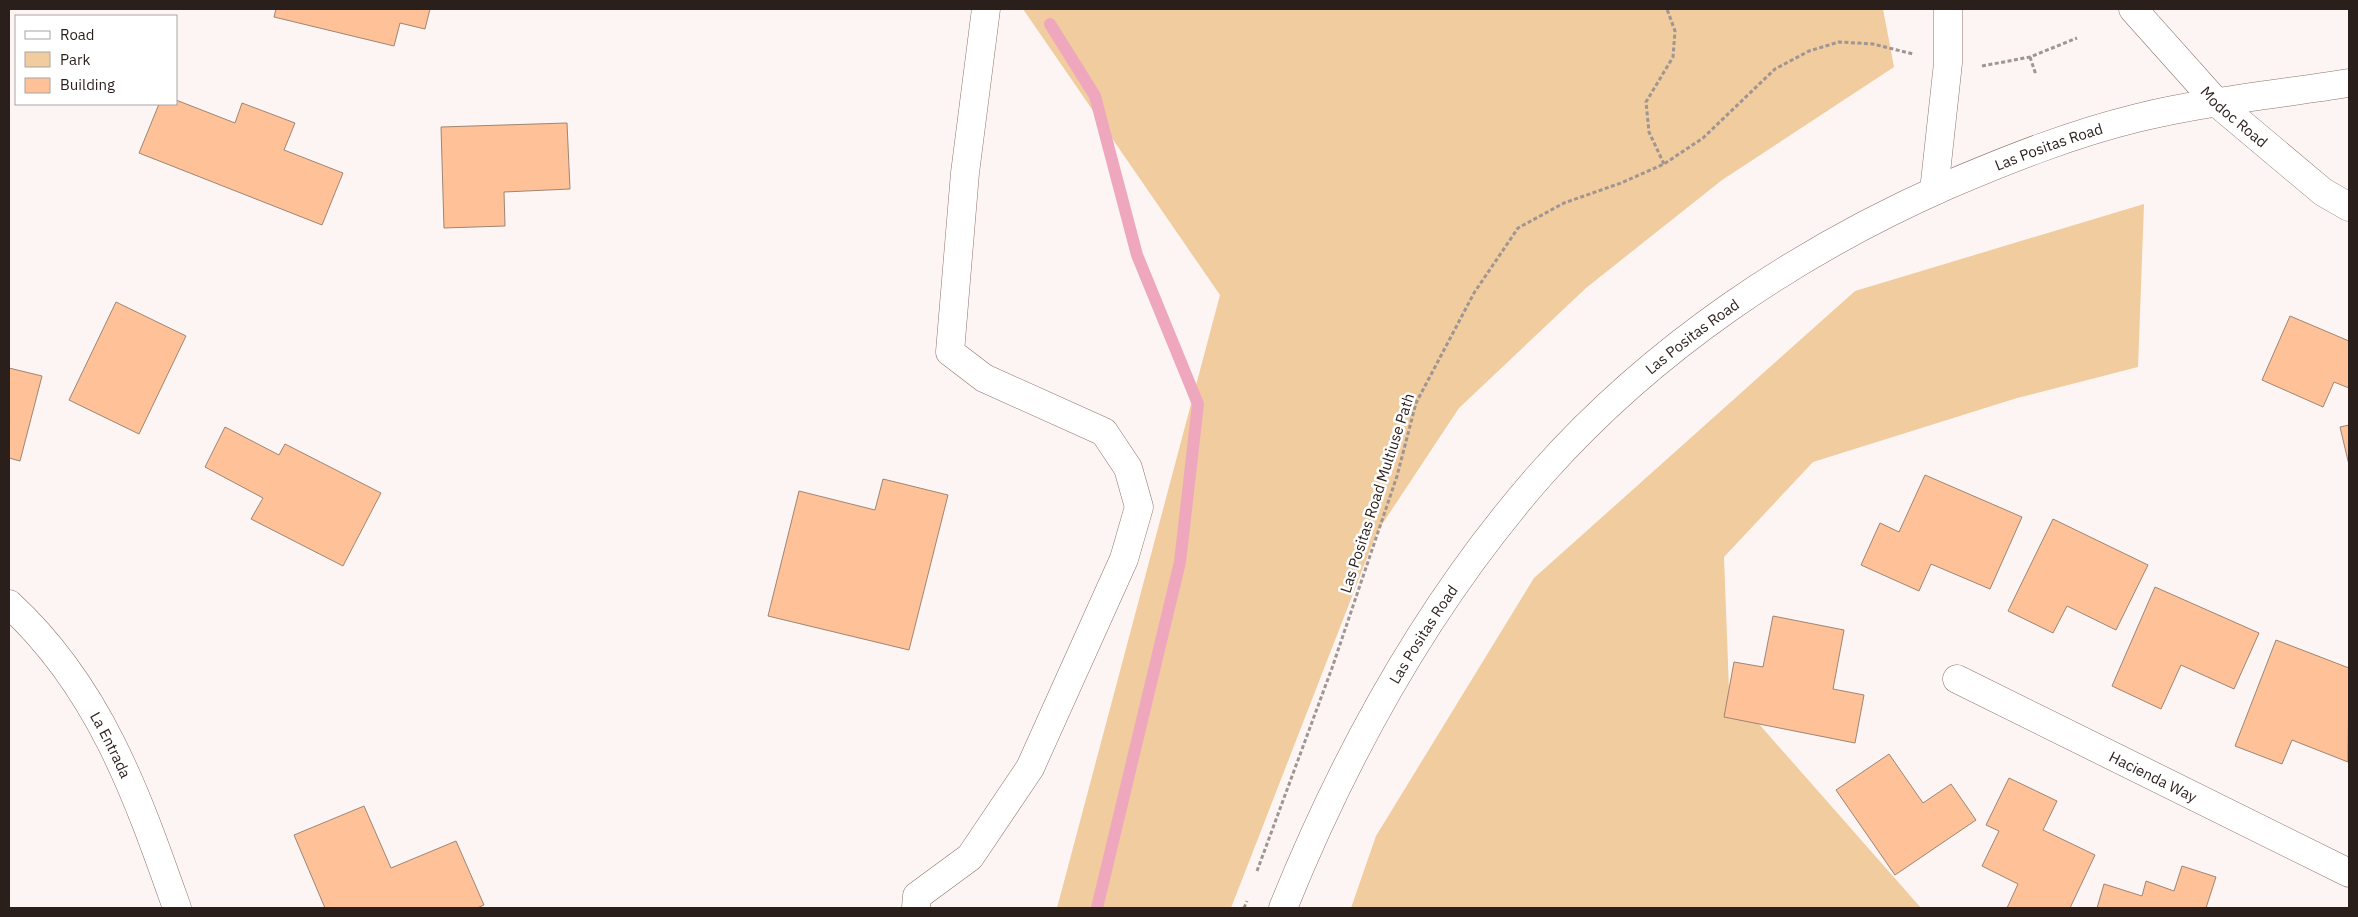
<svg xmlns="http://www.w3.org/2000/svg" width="2358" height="917" font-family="'IBM Plex Sans',sans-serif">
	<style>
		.green { fill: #f0cc9e }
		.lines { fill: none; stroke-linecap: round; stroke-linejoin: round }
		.stream { stroke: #efa7be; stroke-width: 12 }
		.building { fill: #fec198; stroke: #9f8573 }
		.minor-casing { stroke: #917269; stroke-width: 29 }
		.major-casing { stroke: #917269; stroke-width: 29 }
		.path { stroke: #9f9592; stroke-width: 3; stroke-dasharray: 4 2.5; stroke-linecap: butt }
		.minor { stroke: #fff; stroke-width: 28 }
		.major { stroke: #fff; stroke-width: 28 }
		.labels { text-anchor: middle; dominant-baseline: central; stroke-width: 5; stroke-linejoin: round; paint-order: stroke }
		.street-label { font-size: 15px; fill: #2b1f1b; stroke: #fff }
	</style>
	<rect width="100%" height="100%" fill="#fcf5f3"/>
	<g class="green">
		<polygon points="1023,9 1883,9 1894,67 1722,180 1586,288 1459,408 1377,532 1231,908 1057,908 1220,295"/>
		<polygon points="2144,204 2138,367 2017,398 1813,462 1724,557 1729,690 1921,908 1351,908 1376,836 1534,578 1855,291"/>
	</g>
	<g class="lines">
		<polyline class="stream" points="1050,24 1095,96 1137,255 1198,404 1180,562 1097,908"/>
	</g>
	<g class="building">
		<polygon points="276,9 430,9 425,29 400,23 394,46 274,17"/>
		<polygon points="176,100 235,123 242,103 295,123 284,150 343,173 322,225 139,153 159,104 176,104"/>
		<polygon points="567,123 570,189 504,192 505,226 444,228 441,127"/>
		<polygon points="116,302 186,336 139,434 69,400"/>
		<polygon points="2290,316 2349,341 2349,388 2334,382 2323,407 2262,380"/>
		<polygon points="9,368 42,376 20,461 9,458"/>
		<polygon points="2349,425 2349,465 2340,427"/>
		<polygon points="225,427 279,455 285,444 381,493 343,566 251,519 263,498 205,467"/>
		<polygon points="1925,475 2022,517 1990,589 1931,564 1919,591 1861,565 1880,523 1899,532"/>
		<polygon points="883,479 948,495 909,650 768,616 799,491 875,510"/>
		<polygon points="2053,519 2148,565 2116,630 2067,606 2053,633 2008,611"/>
		<polygon points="2155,587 2259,633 2234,689 2181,665 2161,709 2112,686"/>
		<polygon points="1773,616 1844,630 1833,689 1864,695 1855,743 1724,717 1734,662 1763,667"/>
		<polygon points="2276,640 2349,668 2348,762 2292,740 2282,764 2235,746"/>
		<polygon points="1889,754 1923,803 1951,784 1976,820 1895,875 1836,790"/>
		<polygon points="2009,778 2057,801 2043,830 2095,855 2070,908 2007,908 2018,884 1982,866 1999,831 1986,825"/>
		<polygon points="364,806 391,868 456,841 484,905 477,908 325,908 294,835"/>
		<polygon points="2182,866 2216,877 2206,908 2097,908 2104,884 2142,896 2146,881 2174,891"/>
	</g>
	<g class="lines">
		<g class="minor-casing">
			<g id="minor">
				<path id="s1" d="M2133 9 2217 103 2323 192 2349 207"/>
				<path id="s2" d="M9 604C100 688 137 795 177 908"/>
				<path id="s3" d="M1957 679 2349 873"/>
				<polyline points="916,908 917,896 970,857 1030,768 1124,559 1139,507 1128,468 1104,432 984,378 950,352 965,173 986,9"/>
			</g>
		</g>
		<g class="major-casing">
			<g id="major">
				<polyline points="1934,191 1948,63 1948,9"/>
				<path id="s4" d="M1283 908C1346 752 1430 600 1542 473 1653 348 1796 252 1948 185 2009 159 2072 134 2137 118 2206 101 2279 94 2349 83"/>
			</g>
		</g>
		<g class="path">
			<polyline points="2030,57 2036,75"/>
			<polyline points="1982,66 2030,57 2077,38"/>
			<polyline points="1664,164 1649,132 1646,102 1673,57 1675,31 1667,9"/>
			<polyline points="1257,871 1332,668 1397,476 1416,403 1474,293 1518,228 1564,203 1621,183 1664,164 1703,138 1775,69 1809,51 1839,42 1873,44 1913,54"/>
			<polyline points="1244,908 1247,901"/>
		</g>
		<use href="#minor" class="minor"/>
		<use href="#major" class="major"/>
	</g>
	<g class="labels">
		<g class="street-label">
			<text stroke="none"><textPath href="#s1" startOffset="148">Modoc Road</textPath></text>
			<text stroke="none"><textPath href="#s4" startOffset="1118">Las Positas Road</textPath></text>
			<text stroke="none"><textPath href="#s4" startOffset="712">Las Positas Road</textPath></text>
			<text transform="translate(1377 493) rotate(-72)">Las Positas Road Multiuse Path</text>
			<text stroke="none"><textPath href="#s4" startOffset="308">Las Positas Road</textPath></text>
			<text stroke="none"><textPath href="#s2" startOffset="175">La Entrada</textPath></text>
			<text stroke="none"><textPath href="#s3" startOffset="219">Hacienda Way</textPath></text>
		</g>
	</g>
	<rect width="2358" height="917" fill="none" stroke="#2b1f1b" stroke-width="20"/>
	<rect x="15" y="15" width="162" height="90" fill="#ffffff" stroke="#aaa5a4"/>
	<rect x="25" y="31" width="25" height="8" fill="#ffffff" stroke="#aaa5a4"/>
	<text x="60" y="40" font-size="15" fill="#2b1f1b">Road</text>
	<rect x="25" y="52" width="25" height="15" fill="#f0cc9e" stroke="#aaa5a4"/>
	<text x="60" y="65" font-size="15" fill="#2b1f1b">Park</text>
	<rect x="25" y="78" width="25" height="15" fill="#fec198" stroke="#aaa5a4"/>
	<text x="60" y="90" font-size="15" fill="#2b1f1b">Building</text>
</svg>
